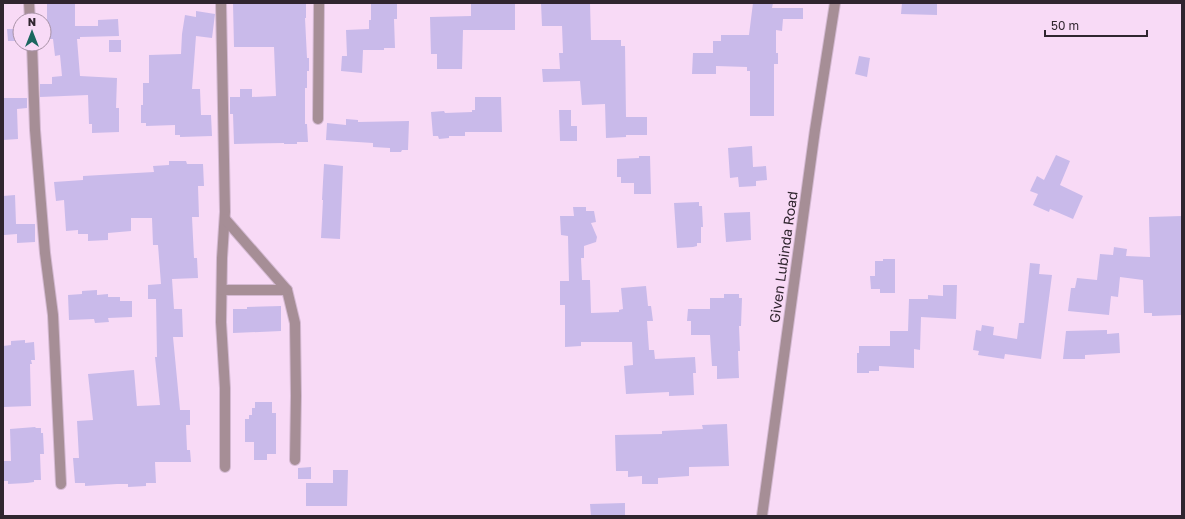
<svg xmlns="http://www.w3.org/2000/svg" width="1185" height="519" font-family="'Golos Text',sans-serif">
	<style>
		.building { fill: #c9baea }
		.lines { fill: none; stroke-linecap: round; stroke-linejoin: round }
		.minor-casing { stroke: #d4b9d2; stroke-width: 12 }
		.tertiary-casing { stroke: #d4b9d2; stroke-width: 12 }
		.minor { stroke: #a68e96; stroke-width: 10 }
		.tertiary { stroke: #a68e96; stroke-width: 10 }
		.labels { text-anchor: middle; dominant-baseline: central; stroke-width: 4; stroke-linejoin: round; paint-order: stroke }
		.street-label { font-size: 14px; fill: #30252f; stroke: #f8daf6 }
	</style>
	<rect width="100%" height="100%" fill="#f8daf6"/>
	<g class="building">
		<polygon points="47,3 75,3 75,26 98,26 98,20 118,19 119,36 80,37 80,39 77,39 80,76 117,78 116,108 119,108 119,132 92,133 92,124 89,124 88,95 40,97 40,84 52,84 52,77 62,76 60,55 55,56 53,39 47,39"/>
		<polygon points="233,3 306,3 306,18 305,18 307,58 309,58 309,71 307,71 307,88 305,88 305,124 307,124 308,142 297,142 297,144 284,144 284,143 234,144 233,114 230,114 230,97 240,97 240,89 252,89 252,97 276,96 274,47 234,47"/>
		<polygon points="371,3 397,3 397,19 394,19 395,48 384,48 384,50 363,50 362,73 341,71 342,56 347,56 346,30 369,29 369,20 371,20"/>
		<polygon points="471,3 515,3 515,30 463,30 462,69 437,69 437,54 431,54 430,17 471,16"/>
		<polygon points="541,3 590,3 591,40 621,40 621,46 625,46 626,117 647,117 647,135 626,135 626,137 606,138 605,104 582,105 580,81 543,82 542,69 560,69 559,53 563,53 562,26 542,26"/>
		<polygon points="753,3 773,3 772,8 803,8 803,19 783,19 782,31 776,30 776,53 778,53 778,64 774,64 774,116 750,116 750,71 747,71 747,67 716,66 716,74 692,74 693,53 713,53 713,41 721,41 721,35 749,35"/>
		<polygon points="902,3 937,3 937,15 901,14"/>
		<polygon points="196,11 215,14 212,38 196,36 192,89 200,89 201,115 211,115 212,136 180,137 180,135 175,135 175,125 146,126 146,123 141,123 141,105 143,105 143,83 149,83 149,55 181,54 182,34 185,15 196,17"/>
		<polygon points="7,29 20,29 20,41 8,41"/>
		<rect x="109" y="40" width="12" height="12"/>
		<polygon points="859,56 870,58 867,77 855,74"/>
		<polygon points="475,97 501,97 502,132 465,132 465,136 449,136 449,138 439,139 438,136 433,136 431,112 444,111 445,113 472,112 472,110 475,110"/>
		<polygon points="3,98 27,98 27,108 17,109 18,139 3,140"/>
		<polygon points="559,110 571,110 571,126 577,126 577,141 560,141"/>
		<polygon points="346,119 358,120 358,122 409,121 408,150 402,150 401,152 390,152 390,148 373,147 373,143 326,140 327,123 346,125"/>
		<polygon points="752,146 753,167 766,166 767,180 756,181 756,186 739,187 738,177 730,178 728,148"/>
		<polygon points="1056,155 1070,161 1060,185 1083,196 1073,219 1050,209 1049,212 1033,205 1038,194 1030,191 1037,176 1044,180"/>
		<polygon points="639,156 650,156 651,194 634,194 634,183 621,183 621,177 617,177 617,159 639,158"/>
		<polygon points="169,161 186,161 187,164 203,164 204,186 198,186 199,217 192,217 194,258 197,258 198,278 172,279 174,309 182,309 183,337 173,337 180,410 190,410 190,425 186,425 187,450 190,450 191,462 155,462 156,483 146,483 146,486 128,487 128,484 117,484 85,486 85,483 75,483 73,458 79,458 77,421 93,420 88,374 134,370 137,406 160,405 155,357 157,357 156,299 148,299 148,285 161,284 158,245 153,245 152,218 131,218 131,231 108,233 108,240 88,241 88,234 78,234 78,230 66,231 64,200 56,201 54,182 83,180 83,176 154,172 153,166 169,165"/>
		<polygon points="324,164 343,166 340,239 321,238 323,200 322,200"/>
		<polygon points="15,195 16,224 35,224 35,242 17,243 17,234 4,235 3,196"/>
		<polygon points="699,202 699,206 702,206 703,227 701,227 701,243 697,243 697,246 693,247 677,248 674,203"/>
		<polygon points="573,207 586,207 586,211 594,211 596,222 591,223 597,237 596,242 584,246 584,258 581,258 582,280 590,280 591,313 619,312 619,310 623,309 621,288 646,286 648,306 651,306 653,321 647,321 649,350 654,350 655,359 695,357 696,373 693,373 694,395 669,396 669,392 626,394 624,366 633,365 632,342 581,342 581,346 565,347 565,305 560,305 560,281 569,281 568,236 561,235 560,216 574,216"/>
		<polygon points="750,212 751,240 726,242 724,213"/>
		<polygon points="1182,216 1182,315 1152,316 1152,313 1144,313 1143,280 1120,277 1118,297 1111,296 1109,315 1068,311 1071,288 1075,288 1077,278 1097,280 1100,254 1113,255 1114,247 1127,249 1126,256 1150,257 1149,217"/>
		<polygon points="883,259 895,259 895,293 880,293 880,289 871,289 870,276 875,276 875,261 883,261"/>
		<polygon points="1030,263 1040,264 1039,274 1052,275 1041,359 1005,354 1004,359 978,355 979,351 973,350 976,330 981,331 982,325 994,327 993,335 1017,339 1019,323 1024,323"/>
		<polygon points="943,285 957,285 956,319 921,317 920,350 914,349 914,368 879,366 879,371 869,371 869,373 857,373 857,353 859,353 859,346 890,346 890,331 908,331 909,299 928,299 928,295 943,296"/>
		<polygon points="97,290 97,295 108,294 108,297 120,297 120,301 132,301 132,317 108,318 109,322 95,323 94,319 69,320 68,295 82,294 82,291"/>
		<polygon points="724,294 739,294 739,298 742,298 741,326 739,326 740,351 738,351 739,378 717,379 717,366 712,366 710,335 691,335 691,321 687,321 688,309 710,309 710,298 724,298"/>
		<polygon points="281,306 281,331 233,333 233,309 247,309 247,307"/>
		<polygon points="1107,330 1107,334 1119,333 1120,353 1085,355 1085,359 1063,359 1066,331"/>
		<polygon points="25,340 25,343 34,342 35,360 31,360 32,364 30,364 31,406 3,407 3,346 11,345 11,341"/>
		<polygon points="255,402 272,402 272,413 276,413 276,454 267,454 267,460 254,460 254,442 245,442 245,419 249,419 249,415 252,415 252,408 255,408"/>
		<polygon points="727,424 729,466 689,467 689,476 658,478 658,484 642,484 642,476 628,477 628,471 616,471 615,435 662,434 662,431 703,429 702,425"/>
		<polygon points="35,427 36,428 41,428 41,433 43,433 44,454 40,454 41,480 34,480 34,482 27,483 8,484 8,481 3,481 3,461 11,461 10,429"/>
		<polygon points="311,467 311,479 298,479 298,468"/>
		<polygon points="333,470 348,470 347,506 306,506 306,483 333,483"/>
		<polygon points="625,503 625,516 591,516 590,504"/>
	</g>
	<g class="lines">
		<g class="minor-casing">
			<g id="minor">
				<polyline points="29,3 30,20"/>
				<polyline points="221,3 225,212 222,258 221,322 225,388 225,467"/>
				<polyline points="32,44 35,130 45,253 53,315 61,484"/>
				<polyline points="318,119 319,3"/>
				<polyline points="225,219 287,290 295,323 296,396 295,460"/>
				<polyline points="222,290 287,290"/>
			</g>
		</g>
		<g class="tertiary-casing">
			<polyline id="tertiary" points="762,516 815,130 835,3"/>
		</g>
		<use href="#minor" class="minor"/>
		<use href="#tertiary" class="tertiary"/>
	</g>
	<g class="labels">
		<g class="street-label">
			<text transform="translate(783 257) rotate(-82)">Given Lubinda Road</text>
		</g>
	</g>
	<rect width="1185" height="519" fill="none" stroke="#30252f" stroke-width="8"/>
	<g transform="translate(32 32)"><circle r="19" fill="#f8daf6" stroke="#a892a6"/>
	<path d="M0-3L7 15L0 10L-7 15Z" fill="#1b665f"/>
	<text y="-6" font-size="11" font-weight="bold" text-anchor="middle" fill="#30252f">N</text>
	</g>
	<path d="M1045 30v6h102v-6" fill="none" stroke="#30252f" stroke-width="2"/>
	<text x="1051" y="30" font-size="12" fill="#30252f" stroke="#f8daf6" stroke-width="3" paint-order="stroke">50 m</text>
</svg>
